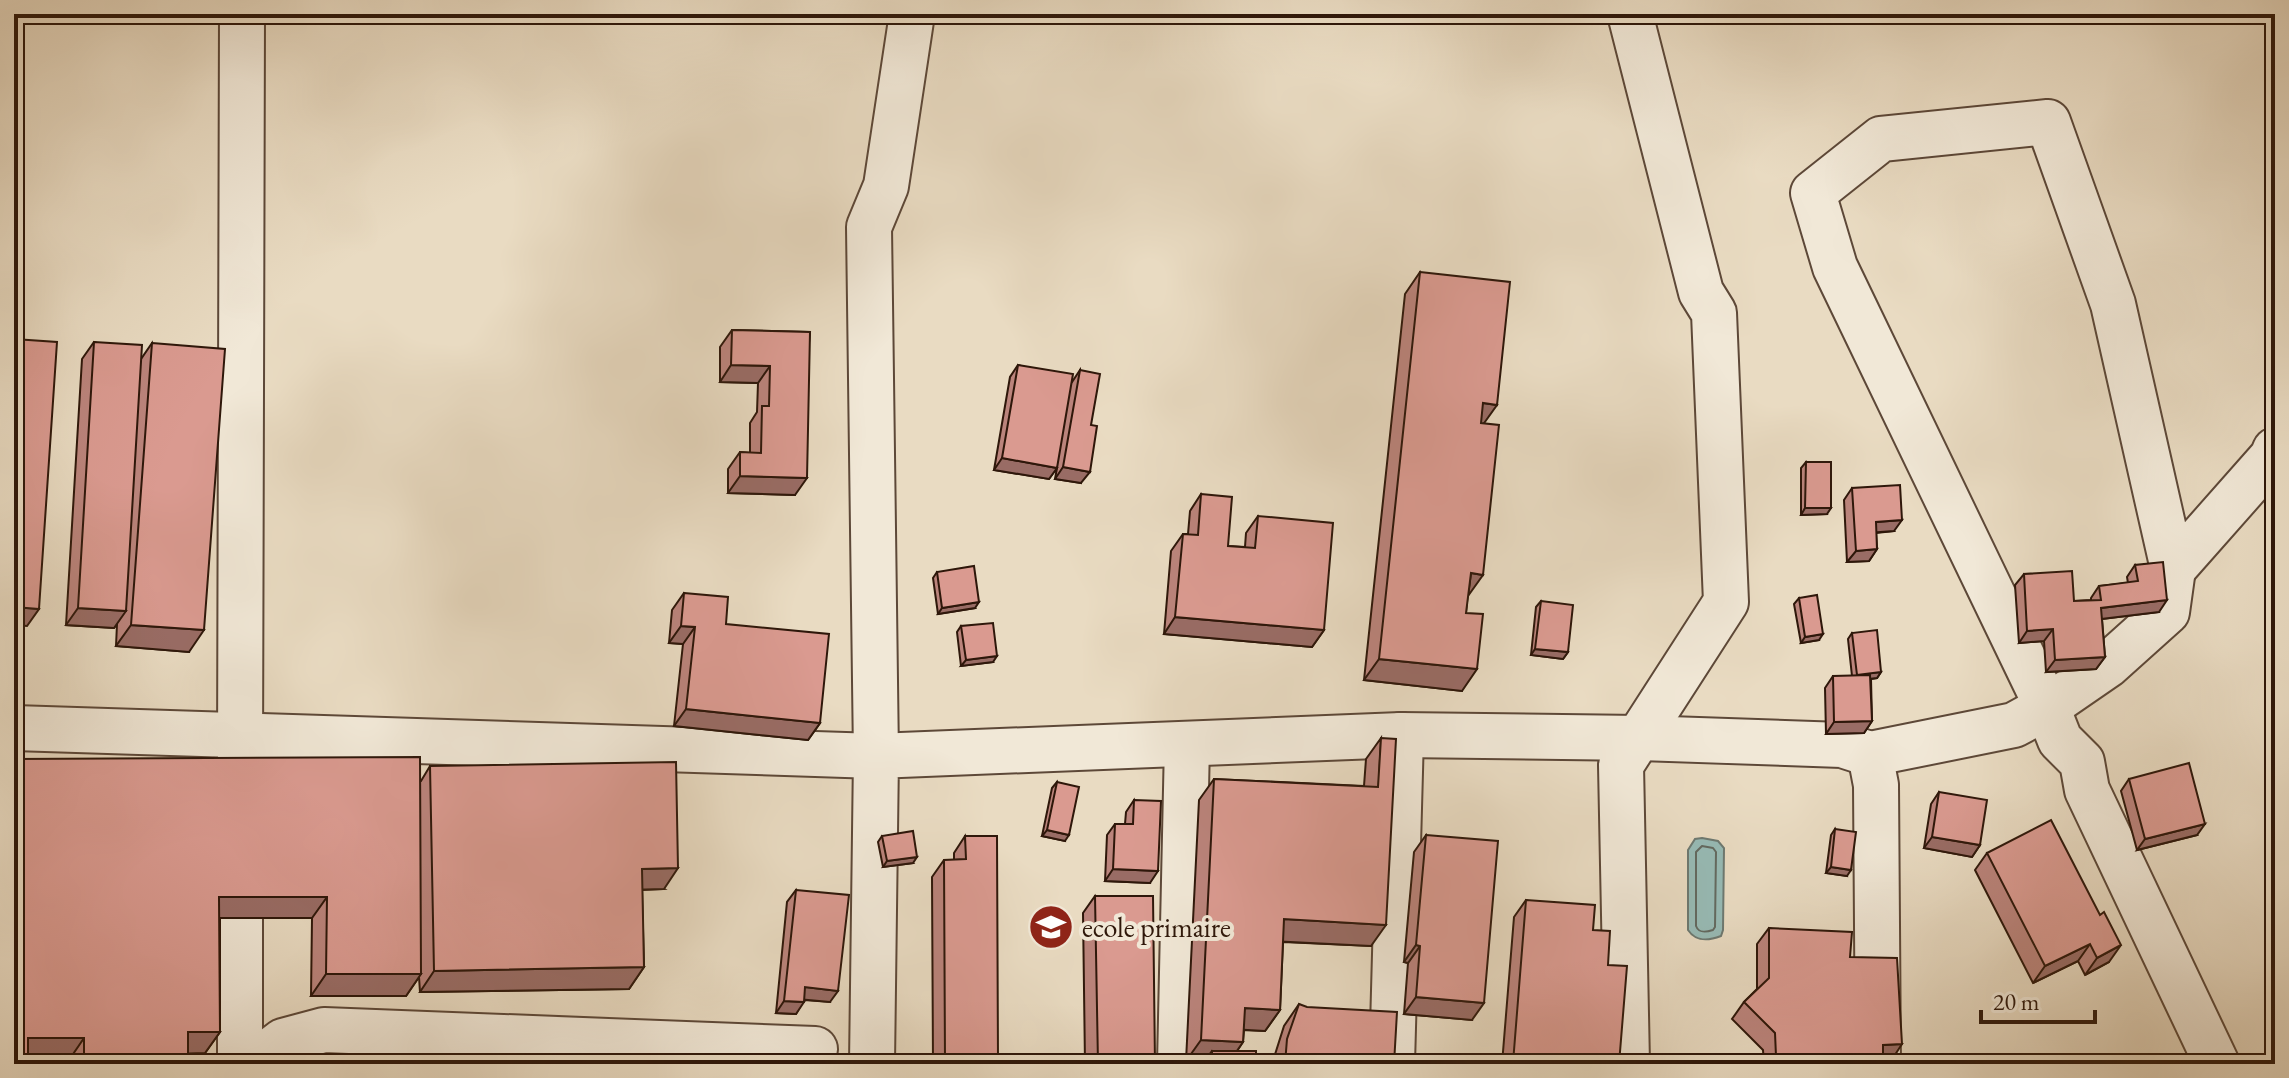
<svg xmlns="http://www.w3.org/2000/svg" width="2289" height="1078" font-family="'EB Garamond',serif">
	<style>
		.water { fill: #97bbb6; stroke: #6d7971; stroke-width: 2 }
		.lines { fill: none; stroke-linecap: round; stroke-linejoin: round }
		.shore { stroke: #626960; stroke-width: 2 }
		.street-casing { stroke: #5d4838; stroke-width: 48 }
		.street { stroke: #f1e8d7; stroke-width: 44 }
		.wall { fill: #bb847c; stroke: #2e170a; stroke-width: 2 }
		.shaded-wall { fill: #996c65; stroke: #2e170a; stroke-width: 2 }
		.building { fill: #da9a90; stroke: #2e170a; stroke-width: 2 }
		.labels { text-anchor: middle; dominant-baseline: central; stroke-width: 8; stroke-linejoin: round; paint-order: stroke }
		.poi-label { font-size: 28px; fill: #2e170a; stroke: #f1e8d7; text-anchor: start }
	</style>
	<rect width="100%" height="100%" fill="#e9dbc2"/>
	<filter id="stains"><feTurbulence type="fractalNoise" baseFrequency=".0025" numOctaves="4"/><feColorMatrix values="0 0 0 0 .2 0 0 0 0 .09 0 0 0 0 .02 0 0 0 .5 -.17"/></filter>
	<radialGradient id="worn" r=".72"><stop offset=".6" stop-color="#630" stop-opacity="0"/><stop offset="1" stop-color="#630" stop-opacity=".3"/></radialGradient>
	<path class="water" d="M1702 838 1718 841 1724 848 1723 930 1721 936C1708 941 1696 942 1688 930V850L1695 839Z"/>
	<g class="lines">
		<path class="shore" d="M1702 846 1713 848 1716 852 1715 927 1713 930C1707 932 1699 934 1696 926V852Z"/>
		<g class="street-casing">
			<g id="street">
				<polyline points="14,728 876,756 869,227 886,186 912,14"/>
				<polyline points="1870,754 1876,785 1878,1064"/>
				<polyline points="240,764 242,14"/>
				<polyline points="240,860 240,1064"/>
				<polyline points="253,1064 283,1041 324,1030 815,1049"/>
				<polyline points="872,1064 876,756 1401,735 1640,738 1842,745 1870,754 2014,725 2047,707 2108,665 2167,612 2173,569"/>
				<polyline points="1180,1064 1187,744"/>
				<polyline points="1392,1064 1401,735"/>
				<polyline points="1627,1064 1621,765 1726,602 1714,313 1701,292 1630,14"/>
				<polyline points="2217,1064 2087,790 2082,762 2060,740 2047,707 1835,267 1813,193 1881,139 2048,122 2113,304 2173,569 2272,457 2275,450"/>
			</g>
		</g>
		<use href="#street" class="street"/>
	</g>
	<g class="wall">
		<polygon points="1420,272 1484,424 1466,613 1462,691 1364,680 1405,294"/>
		<polygon points="732,330 810,332 795,495 728,493 728,469 740,452 750,453 750,423 757,412 758,383 720,382 720,347"/>
		<polygon points="94,342 141,359 152,343 189,652 116,646 117,624 114,628 66,625 82,359"/>
		<polygon points="1018,365 1072,382 1080,370 1081,483 1055,479 1057,468 1049,479 994,470 1010,377"/>
		<polygon points="1806,462 1827,514 1801,515 1801,468"/>
		<polygon points="1852,488 1894,531 1876,533 1877,549 1869,561 1847,562 1844,500"/>
		<polygon points="1201,494 1228,546 1245,547 1246,533 1258,516 1324,630 1312,647 1164,634 1171,551 1183,534 1188,534 1190,511"/>
		<polygon points="2135,565 2159,612 2102,619 2105,657 2096,669 2046,672 2044,641 2019,643 2015,585 2024,574 2074,601 2091,600 2091,598 2099,586 2128,583 2127,577"/>
		<polygon points="937,572 975,608 938,614 933,578"/>
		<polygon points="684,593 726,624 820,723 808,740 674,726 683,644 669,643 672,610"/>
		<polygon points="1799,598 1819,640 1801,643 1794,604"/>
		<polygon points="1541,601 1568,652 1563,659 1531,655 1536,607"/>
		<polygon points="961,626 993,662 961,666 957,632"/>
		<polygon points="1852,633 1881,672 1877,678 1871,679 1872,721 1864,733 1826,734 1825,688 1833,676 1852,676 1848,639"/>
		<polygon points="1381,738 1371,946 1283,942 1280,1010 1265,1031 1244,1030 1243,1042 1237,1051 1256,1064 1203,1064 1204,1062 1186,1061 1199,800 1214,779 1364,786 1366,759"/>
		<polygon points="14,759 421,781 430,766 664,889 642,890 644,967 629,989 420,992 419,977 406,996 311,996 312,918 220,918 220,1032 205,1053 188,1054 188,1064 69,1064 69,1060 28,1060"/>
		<polygon points="2129,779 2197,835 2137,850 2121,791"/>
		<polygon points="1057,782 1065,841 1042,836 1052,788"/>
		<polygon points="1939,792 1980,845 1972,857 1924,848 1931,804"/>
		<polygon points="1134,800 1150,883 1105,881 1107,835 1115,824 1125,824 1126,812"/>
		<polygon points="1835,829 1847,876 1826,873 1831,835"/>
		<polygon points="1426,835 1472,1020 1404,1014 1408,963 1404,962 1414,852"/>
		<polygon points="882,836 913,863 883,867 878,842"/>
		<polygon points="965,836 996,1064 933,1064 932,877 944,860 954,860 954,853"/>
		<polygon points="1987,853 2100,915 2109,962 2085,975 2078,961 2033,983 1975,870"/>
		<polygon points="796,890 830,1002 804,1000 796,1014 776,1013 787,902"/>
		<polygon points="1095,896 1155,1064 1085,1064 1083,913"/>
		<polygon points="1526,900 1593,930 1608,965 1619,1064 1502,1064 1514,917"/>
		<polygon points="1769,928 1850,957 1891,1061 1883,1061 1883,1064 1764,1064 1763,1050 1732,1019 1744,1002 1757,989 1757,944"/>
		<polygon points="1299,1004 1394,1064 1272,1064 1284,1026"/>
	</g>
	<g class="shaded-wall">
		<polygon points="731,365 770,366 758,383 720,382"/>
		<polygon points="1483,403 1497,405 1482,426 1468,425"/>
		<polygon points="1002,458 1057,468 1049,479 994,470"/>
		<polygon points="1063,467 1090,472 1081,483 1055,479"/>
		<polygon points="740,476 807,478 795,495 728,493"/>
		<polygon points="1805,508 1831,508 1827,514 1801,515"/>
		<polygon points="1902,520 1894,531 1867,533 1876,522"/>
		<polygon points="1877,549 1869,561 1847,562 1856,551"/>
		<polygon points="1471,573 1483,575 1468,596"/>
		<polygon points="2167,600 2159,612 2093,620 2101,608"/>
		<polygon points="979,602 975,608 938,614 942,608"/>
		<polygon points="14,607 39,609 27,626 14,625"/>
		<polygon points="78,608 126,611 114,628 66,625"/>
		<polygon points="1175,617 1324,630 1312,647 1164,634"/>
		<polygon points="131,625 204,630 189,652 116,646"/>
		<polygon points="681,626 695,627 683,644 669,643"/>
		<polygon points="2053,629 2044,641 2019,643 2027,631"/>
		<polygon points="1823,634 1819,640 1801,643 1805,637"/>
		<polygon points="1535,649 1568,652 1563,659 1531,655"/>
		<polygon points="997,656 993,662 961,666 966,660"/>
		<polygon points="2105,657 2096,669 2046,672 2055,660"/>
		<polygon points="1379,659 1477,669 1462,691 1364,680"/>
		<polygon points="1881,672 1877,678 1852,681 1857,675"/>
		<polygon points="686,709 820,723 808,740 674,726"/>
		<polygon points="1872,721 1864,733 1826,734 1834,722"/>
		<polygon points="2205,824 2197,835 2137,850 2145,839"/>
		<polygon points="1047,830 1069,835 1065,841 1042,836"/>
		<polygon points="1932,837 1980,845 1972,857 1924,848"/>
		<polygon points="917,857 913,863 883,867 887,861"/>
		<polygon points="1831,867 1851,870 1847,876 1826,873"/>
		<polygon points="678,868 664,889 627,890 642,869"/>
		<polygon points="1113,869 1158,871 1150,883 1105,881"/>
		<polygon points="219,897 327,897 312,918 204,918"/>
		<polygon points="1284,919 1386,925 1371,946 1269,941"/>
		<polygon points="2090,944 2078,961 2033,983 2045,966"/>
		<polygon points="1416,945 1420,946 1408,963 1404,962"/>
		<polygon points="2121,945 2109,962 2085,975 2097,958"/>
		<polygon points="644,967 629,989 420,992 434,971"/>
		<polygon points="326,974 421,974 406,996 311,996"/>
		<polygon points="805,987 838,991 830,1002 797,999"/>
		<polygon points="1416,997 1484,1003 1472,1020 1404,1014"/>
		<polygon points="784,1001 804,1002 796,1014 776,1013"/>
		<polygon points="1245,1008 1280,1010 1265,1031 1230,1029"/>
		<polygon points="188,1032 220,1032 205,1053 173,1054"/>
		<polygon points="28,1038 84,1038 69,1060 14,1060"/>
		<polygon points="1201,1040 1243,1042 1228,1064 1212,1051 1204,1062 1186,1061"/>
		<polygon points="1902,1044 1891,1061 1871,1062 1883,1045"/>
		<polygon points="1776,1056 1815,1060 1812,1064 1770,1064"/>
		<polygon points="945,1061 998,1061 996,1064 943,1064"/>
	</g>
	<g class="building">
		<polygon points="1420,272 1510,282 1497,405 1483,403 1481,423 1499,425 1483,575 1471,573 1466,613 1483,614 1477,669 1379,659"/>
		<polygon points="732,330 810,332 807,478 740,476 740,452 761,453 762,406 769,406 770,366 731,365"/>
		<polygon points="14,339 57,342 39,609 14,607"/>
		<polygon points="94,342 142,345 126,611 78,608"/>
		<polygon points="152,343 225,349 204,630 131,625"/>
		<polygon points="1018,365 1073,374 1057,468 1002,458"/>
		<polygon points="1080,370 1100,374 1091,425 1097,426 1090,472 1063,467"/>
		<polygon points="1806,462 1831,462 1831,508 1805,508"/>
		<polygon points="1900,485 1902,520 1876,522 1877,549 1856,551 1852,488"/>
		<polygon points="1201,494 1232,497 1228,546 1255,548 1258,516 1333,523 1324,630 1175,617 1183,534 1198,535"/>
		<polygon points="2163,562 2167,600 2101,608 2105,657 2055,660 2053,629 2027,631 2024,574 2072,571 2074,601 2101,600 2099,586 2138,581 2135,565"/>
		<polygon points="974,566 979,602 942,608 937,572"/>
		<polygon points="684,593 728,597 726,624 829,634 820,723 686,709 695,627 681,626"/>
		<polygon points="1817,595 1823,634 1805,637 1799,598"/>
		<polygon points="1541,601 1573,605 1568,652 1535,649"/>
		<polygon points="993,623 997,656 966,660 961,626"/>
		<polygon points="1877,630 1881,672 1857,675 1852,633"/>
		<polygon points="1870,675 1872,721 1834,722 1833,676"/>
		<polygon points="1381,738 1396,739 1386,925 1284,919 1280,1010 1245,1008 1243,1042 1201,1040 1214,779 1378,787"/>
		<polygon points="420,757 421,974 326,974 327,897 219,897 220,1032 188,1032 188,1064 84,1064 84,1038 28,1038 28,1064 14,1064 14,759"/>
		<polygon points="676,762 678,868 642,869 644,967 434,971 430,766"/>
		<polygon points="2189,763 2205,824 2145,839 2129,779"/>
		<polygon points="1057,782 1079,787 1069,835 1047,830"/>
		<polygon points="1939,792 1987,800 1980,845 1932,837"/>
		<polygon points="1134,800 1161,801 1158,871 1113,869 1115,824 1133,824"/>
		<polygon points="2051,820 2100,915 2104,912 2121,945 2097,958 2090,944 2045,966 1987,853"/>
		<polygon points="1835,829 1856,832 1851,870 1831,867"/>
		<polygon points="913,831 917,857 887,861 882,836"/>
		<polygon points="1426,835 1498,841 1484,1003 1416,997 1420,946 1416,945"/>
		<polygon points="965,836 997,836 998,1061 945,1061 944,860 966,859"/>
		<polygon points="796,890 849,895 838,991 805,987 804,1002 784,1001"/>
		<polygon points="1095,896 1153,896 1155,1064 1098,1064"/>
		<polygon points="1526,900 1595,905 1593,930 1610,931 1608,965 1627,966 1619,1064 1531,1064 1513,1063"/>
		<polygon points="1769,928 1852,932 1850,957 1897,958 1902,1044 1883,1045 1883,1064 1815,1064 1815,1060 1776,1056 1775,1033 1744,1002 1769,978"/>
		<polygon points="1299,1004 1307,1007 1397,1012 1394,1064 1285,1064 1287,1039"/>
		<rect x="1212" y="1051" width="44" height="13"/>
		<polygon points="623,1057 762,1059 762,1064 623,1064"/>
	</g>
	<defs>
		<g id="school-disc" transform="scale(2.3)"><circle r="9.5" fill="#8f2418" stroke="#f1e8d7"/><path d="M0-5L7-2L0 1L-7-2ZM-4 1L0 2.5L4 1V4Q0 6-4 4Z" fill="#fff"/></g>
	</defs>
	<g fill-rule="evenodd">
		<use href="#school-disc" x="1051" y="927"/>
	</g>
	<g class="labels">
		<g class="poi-label">
			<text x="1082" y="927">ecole primaire</text>
		</g>
	</g>
	<rect width="2289" height="1078" fill="none" stroke="#e9dbc2" stroke-width="48"/>
	<rect x="16" y="16" width="2257" height="1046" fill="none" stroke="#2e170a" stroke-width="4"/>
	<rect x="24" y="24" width="2241" height="1030" fill="none" stroke="#2e170a" stroke-width="2"/>
	<path d="M1981 1010v12h114v-12" fill="none" stroke="#2e170a" stroke-width="4"/>
	<text x="1993" y="1010" font-size="24" fill="#2e170a" stroke="#f1e8d7" stroke-width="6" paint-order="stroke">20 m</text>
	<rect width="100%" height="100%" filter="url(#stains)"/>
	<rect width="100%" height="100%" fill="url(#worn)"/>
</svg>
